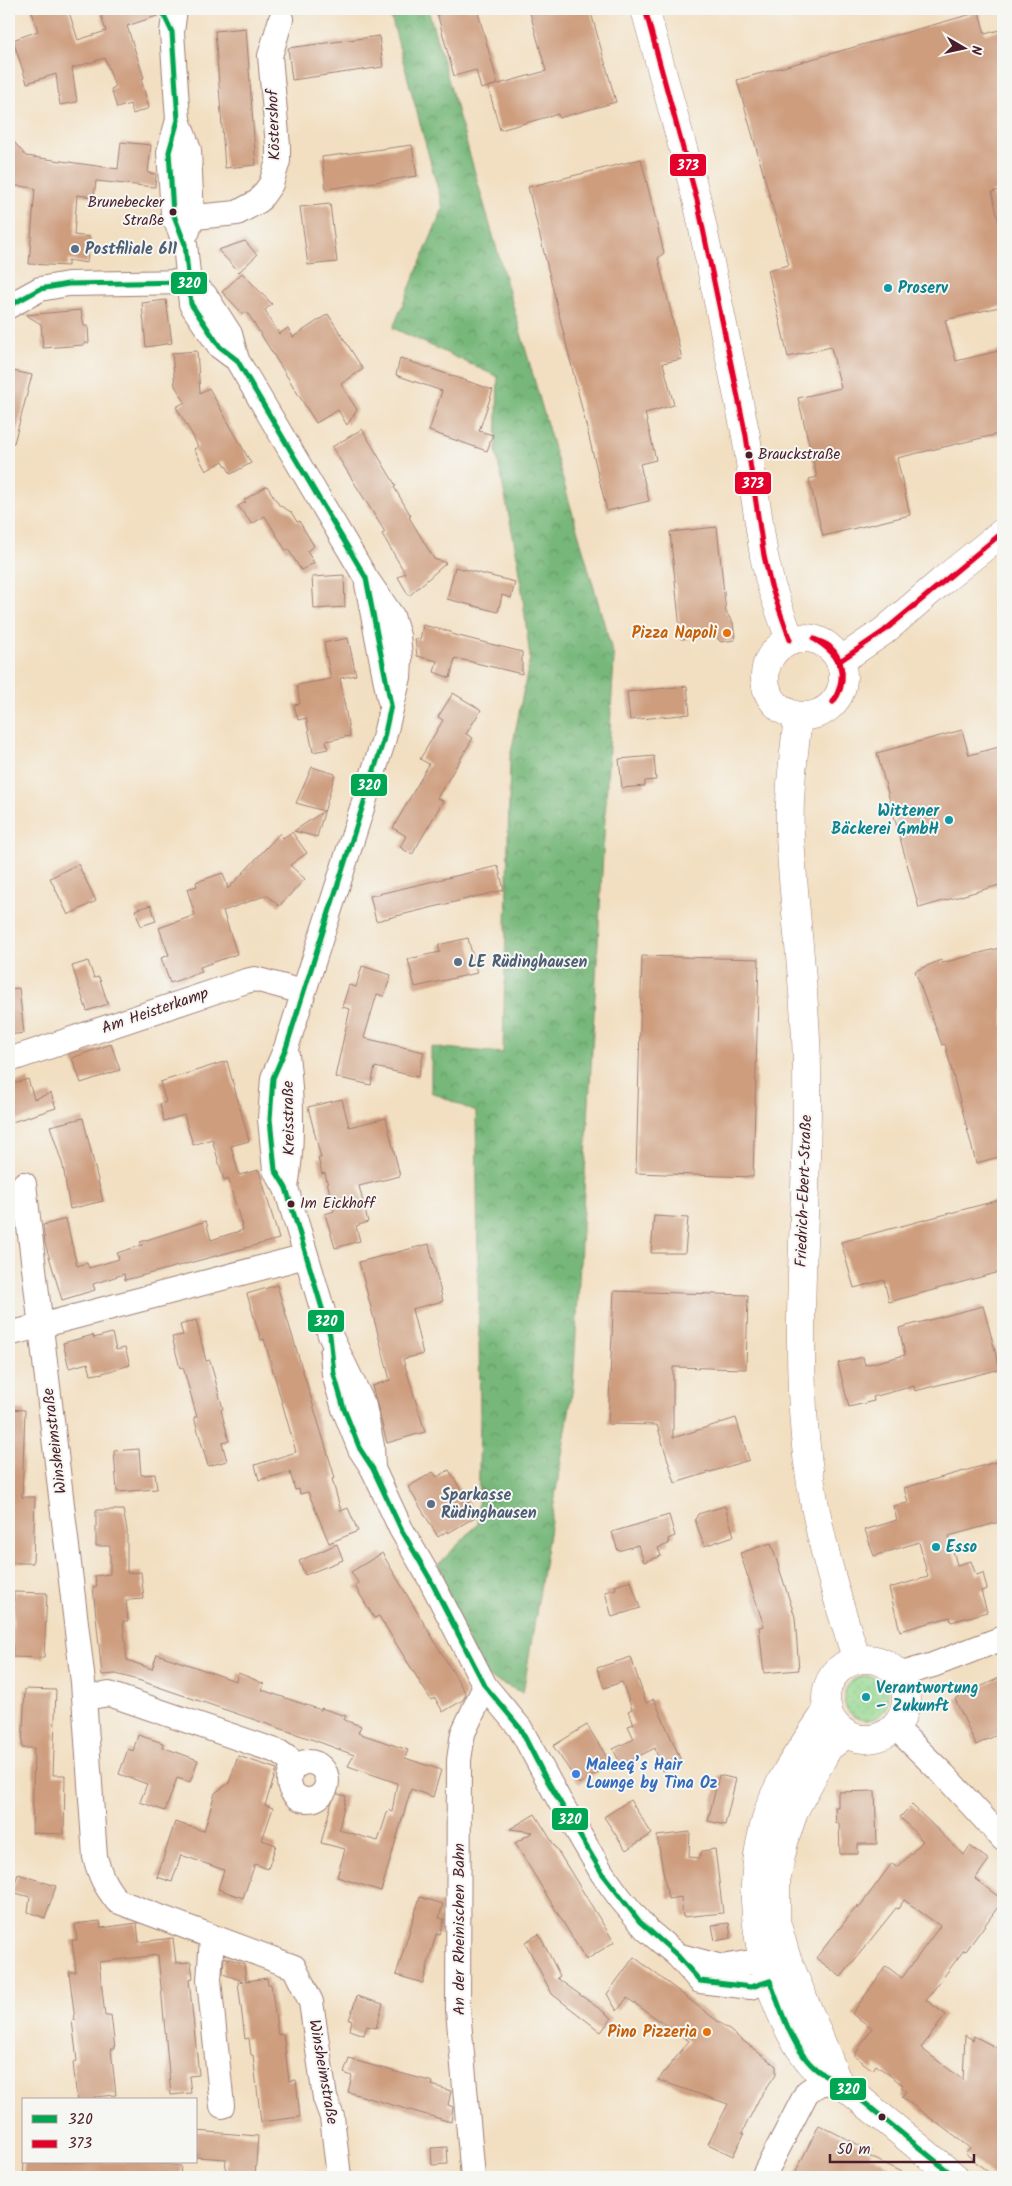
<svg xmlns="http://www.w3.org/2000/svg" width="1012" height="2186" font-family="Kalam,sans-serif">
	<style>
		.grass { fill: url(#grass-dots); stroke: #6f7b5d }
		.forest { fill: url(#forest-crowns); stroke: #606c52 }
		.building { fill: #ce9d7e }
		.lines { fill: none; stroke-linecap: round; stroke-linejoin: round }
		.minor-casing { stroke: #9e7f76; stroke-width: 26 }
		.tertiary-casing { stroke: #9e7f76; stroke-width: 29 }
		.minor { stroke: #fff; stroke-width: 24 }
		.tertiary { stroke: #fff; stroke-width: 28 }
		.bus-1-casing { stroke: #f6f6f2; stroke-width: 9 }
		.bus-2-casing { stroke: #f6f6f2; stroke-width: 9 }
		.bus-1 { stroke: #00a651; stroke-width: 5 }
		.bus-2 { stroke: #e4002b; stroke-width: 5 }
		.bus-dot { fill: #4a1f2b; stroke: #f6f6f2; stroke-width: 2 }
		.service-dot { fill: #5c6f8a; stroke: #f6f6f2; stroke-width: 2 }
		.culture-dot { fill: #0f9aa8; stroke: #f6f6f2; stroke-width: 2 }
		.food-dot { fill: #e8710a; stroke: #f6f6f2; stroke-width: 2 }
		.shop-dot { fill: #3f7fe0; stroke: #f6f6f2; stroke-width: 2 }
		.labels { text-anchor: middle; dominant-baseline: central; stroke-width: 4; stroke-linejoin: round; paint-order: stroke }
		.bus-label { font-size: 15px; fill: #4a1f2b; stroke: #f6f6f2; text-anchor: start }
		.street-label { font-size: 16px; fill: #4a1f2b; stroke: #f6f6f2 }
		.service-label { font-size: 16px; font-weight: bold; fill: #4e5e75; stroke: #f6f6f2; text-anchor: start }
		.culture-label { font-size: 16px; font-weight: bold; fill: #0d838f; stroke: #f6f6f2; text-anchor: start }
		.food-label { font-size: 16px; font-weight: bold; fill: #c56008; stroke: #f6f6f2; text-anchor: end }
		.shop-label { font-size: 16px; font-weight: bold; fill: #366cbe; stroke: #f6f6f2; text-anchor: start }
		.line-badge { stroke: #f6f6f2; stroke-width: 2 }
		.badge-label { font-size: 14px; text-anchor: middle; font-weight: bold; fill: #fff }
	</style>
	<defs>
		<pattern id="grass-dots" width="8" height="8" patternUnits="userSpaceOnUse" patternTransform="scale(1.25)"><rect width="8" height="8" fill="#94d78f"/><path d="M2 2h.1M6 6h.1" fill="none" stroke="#81b87c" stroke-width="1.8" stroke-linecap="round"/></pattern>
		<pattern id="forest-crowns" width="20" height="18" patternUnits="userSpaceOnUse" patternTransform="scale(1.25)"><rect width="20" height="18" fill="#77b87a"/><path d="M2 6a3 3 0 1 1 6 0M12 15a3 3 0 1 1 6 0" fill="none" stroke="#649564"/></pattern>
	</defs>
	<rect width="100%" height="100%" fill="#f6f6f2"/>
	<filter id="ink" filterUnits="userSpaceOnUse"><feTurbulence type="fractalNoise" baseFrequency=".02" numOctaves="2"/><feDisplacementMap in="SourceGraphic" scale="10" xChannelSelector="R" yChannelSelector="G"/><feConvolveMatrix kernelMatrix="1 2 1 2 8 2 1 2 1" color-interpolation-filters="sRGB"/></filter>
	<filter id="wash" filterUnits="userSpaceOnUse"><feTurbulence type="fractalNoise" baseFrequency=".0096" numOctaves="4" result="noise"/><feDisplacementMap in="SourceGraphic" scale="20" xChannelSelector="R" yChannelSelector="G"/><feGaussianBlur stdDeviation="1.12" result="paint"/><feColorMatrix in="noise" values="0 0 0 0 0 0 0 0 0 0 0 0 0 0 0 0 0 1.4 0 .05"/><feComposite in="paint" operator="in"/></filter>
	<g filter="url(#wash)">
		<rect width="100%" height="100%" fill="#f2dfc1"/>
		<circle class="grass" cx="866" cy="1698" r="22"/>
		<polygon class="forest" points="389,9 428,9 614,658 573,1387 523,1693 481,1674 437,1566 478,1524 480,1417 476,1112 431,1092 431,1047 503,1053 510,758 530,658 519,566 496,451 498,377 393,328 443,208"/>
		<g id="blocks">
			<g class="building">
				<polygon points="31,9 68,9 78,40 106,31 99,9 161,9 160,15 127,26 144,78 141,79 149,108 133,114 130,104 117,108 111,89 115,87 105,58 72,68 77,102 60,105 56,74 27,83 13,40 38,31"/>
				<polygon points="436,9 477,9 498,84 481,89 476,70 454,76"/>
				<polygon points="529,9 590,9 616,102 559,118 558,114 500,130 488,87 546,71"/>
				<polygon points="979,12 985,34 1003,29 1003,189 992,192 1003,241 1003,306 945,320 956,361 1003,350 1003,433 897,458 910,515 823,536 809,479 817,477 798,398 841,388 831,347 788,357 768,270 789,265 737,80"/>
				<polygon points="246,28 256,165 225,168 215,31"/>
				<polygon points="379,36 383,67 292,80 288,48"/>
				<polygon points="9,136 26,156 118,169 121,142 151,145 148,173 156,174 155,187 96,181 94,197 77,195 74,235 90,237 87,263 68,260 68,266 29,264 35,188 9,185"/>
				<polygon points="412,145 417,176 326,189 322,157"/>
				<polygon points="641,159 664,253 658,258 682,359 663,363 674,405 645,413 656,460 640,464 649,501 607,511 528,187"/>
				<polygon points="330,204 337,262 308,265 300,207"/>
				<polygon points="245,241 257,255 239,272 218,250"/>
				<polygon points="242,273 272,304 265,310 279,334 288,328 293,337 328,314 363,369 341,384 357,410 347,425 338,410 316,423 247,312 244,315 222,292"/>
				<polygon points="166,300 172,343 146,347 142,303"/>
				<polygon points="81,310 84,326 88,326 89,343 84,343 84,345 43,348 41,324 26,315"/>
				<polygon points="197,351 200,393 209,388 251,463 231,474 223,461 206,471 194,449 198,447 193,436 176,407 185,402 175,386 172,353"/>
				<polygon points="400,358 493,390 479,431 493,435 487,451 429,431 442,391 396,375"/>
				<polygon points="9,370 32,375 14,443 9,442"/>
				<polygon points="362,429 396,486 394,487 411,516 409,517 434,559 446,563 409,596 398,577 405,573 382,534 385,532 332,447"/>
				<polygon points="267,486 279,505 291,512 297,522 299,521 314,546 307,551 314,563 301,570 288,549 286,551 265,516 252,524 238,506 246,502 244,500"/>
				<polygon points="717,527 726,612 733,623 735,640 721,642 715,636 681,639 670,532"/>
				<polygon points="455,567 515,582 511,598 502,595 498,612 447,599"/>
				<polygon points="344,575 345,607 314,609 312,577"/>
				<polygon points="423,625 451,632 451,634 522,652 522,674 455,658 450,678 434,672 437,661 417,656 415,638 420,640"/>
				<polygon points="348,638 356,675 340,678 350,736 326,741 328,749 313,752 306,718 298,720 294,705 300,704 297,685 331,679 324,643"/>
				<polygon points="687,686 690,714 630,720 627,692"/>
				<polygon points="453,693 481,710 466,734 473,738 437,798 443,801 412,855 400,847 406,836 393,828 429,764 420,759 443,720 438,717"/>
				<polygon points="962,730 969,755 1003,746 1003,884 919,908 877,753"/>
				<polygon points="654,756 656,780 645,781 645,786 622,788 619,759"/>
				<polygon points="312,767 335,774 317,837 294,831 324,811 296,803"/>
				<polygon points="292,832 307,853 290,865 305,879 279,906 267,895 223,911 237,954 200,967 202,972 170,983 161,958 169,955 159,928 195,915 187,889 197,886 196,882 223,873 228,889 280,833 283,838"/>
				<polygon points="78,864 96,901 68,915 50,878"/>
				<polygon points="498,866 504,890 376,921 370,896"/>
				<polygon points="151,905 156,921 141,926 135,910"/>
				<polygon points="468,938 477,973 415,987 408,959 440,952 438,945"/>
				<polygon points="1003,947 1003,1156 976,1163 945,1044 942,1045 915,971 941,960 942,963"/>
				<polygon points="642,956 759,959 753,1177 636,1173"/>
				<polygon points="88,961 94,978 99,977 108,1004 87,1011 72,966"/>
				<polygon points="362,966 391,975 384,996 377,994 364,1038 424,1052 418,1077 375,1067 371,1085 335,1077 350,1009 342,1007 349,985 356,987"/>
				<polygon points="19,988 24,1033 9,1035 9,989"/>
				<polygon points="111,1044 120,1070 81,1083 72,1058"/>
				<polygon points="227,1061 249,1141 231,1146 239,1175 259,1170 279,1239 137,1277 125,1280 124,1274 93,1284 95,1290 62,1300 45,1243 43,1225 66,1219 77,1266 87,1263 89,1268 119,1259 117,1253 142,1245 140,1242 206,1221 211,1240 243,1230 228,1178 224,1180 212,1139 193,1145 184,1115 164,1121 160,1104 166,1102 160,1082"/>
				<polygon points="28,1079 34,1099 51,1093 56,1108 9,1123 9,1085"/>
				<polygon points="342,1099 349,1127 386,1118 400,1176 359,1186 368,1222 356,1226 360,1241 335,1248 325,1214 334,1211 325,1173 322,1174 318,1158 321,1158 308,1107"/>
				<polygon points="83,1118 103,1201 70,1209 63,1166 50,1126"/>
				<polygon points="1003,1199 1003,1271 889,1302 884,1280 854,1288 841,1242"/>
				<polygon points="654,1216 688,1218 685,1253 651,1253"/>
				<polygon points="429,1244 443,1301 412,1309 423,1354 403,1359 425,1432 387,1443 372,1386 390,1380 359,1262"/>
				<polygon points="277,1285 335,1478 332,1479 341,1511 348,1508 358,1531 329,1543 308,1492 300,1494 299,1489 295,1490 290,1472 259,1480 255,1465 296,1452 264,1339 261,1340 247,1294"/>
				<polygon points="614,1291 748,1295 746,1369 673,1367 673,1438 736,1418 749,1460 675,1483 657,1425 608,1424"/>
				<polygon points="983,1306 1000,1369 915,1391 914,1386 873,1397 874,1401 849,1407 838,1363 863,1357 865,1365 905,1355 899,1328"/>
				<polygon points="196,1320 206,1361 210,1360 223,1409 221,1410 229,1441 222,1443 227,1461 208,1466 194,1417 197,1417 183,1367 180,1368 172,1337 183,1335 180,1325"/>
				<polygon points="112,1333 116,1350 125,1348 130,1365 103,1373 91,1375 88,1363 69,1368 63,1343 93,1335 94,1338"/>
				<polygon points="9,1409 25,1410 22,1497 35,1497 33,1563 9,1563"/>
				<polygon points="139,1449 141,1475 155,1474 157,1489 117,1492 114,1451"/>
				<polygon points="1003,1460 1003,1521 949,1536 957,1565 971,1561 976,1575 983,1573 987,1589 981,1591 987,1612 951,1622 950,1617 900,1631 889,1588 928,1577 919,1542 874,1556 865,1530 897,1520 893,1506 908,1503 904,1488"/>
				<polygon points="449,1470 477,1516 448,1533 447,1531 438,1537 408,1487 433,1472 437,1477"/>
				<polygon points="725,1506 734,1536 704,1546 695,1520 698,1514"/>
				<polygon points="96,1510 123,1510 127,1530 127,1573 141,1572 144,1599 126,1600 128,1621 123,1621 127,1660 152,1669 157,1654 236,1681 238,1673 251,1678 264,1684 262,1690 321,1710 321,1708 346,1716 344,1720 361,1726 358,1733 408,1750 405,1758 441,1770 433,1797 411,1789 381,1891 337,1877 345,1849 321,1843 334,1793 346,1796 339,1830 378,1841 388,1810 392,1812 397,1783 348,1766 354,1755 311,1739 138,1680 116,1674 102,1675 93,1587 97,1587 95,1576 110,1574 110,1546 96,1546"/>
				<polygon points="669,1515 675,1536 668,1539 669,1544 658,1548 661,1556 644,1562 638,1545 618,1551 612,1532"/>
				<polygon points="771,1543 795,1617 799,1670 764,1673 759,1627 764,1626 740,1553"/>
				<polygon points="337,1544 343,1560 305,1575 299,1561"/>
				<polygon points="382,1553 466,1694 463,1700 443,1712 435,1698 431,1700 379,1616 374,1618 355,1586 359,1584 351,1572"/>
				<polygon points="631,1581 640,1608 612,1617 605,1592 616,1589 615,1586"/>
				<polygon points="14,1592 47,1593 44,1658 12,1657"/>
				<polygon points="631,1657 646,1703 654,1699 683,1765 662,1771 655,1748 621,1765 613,1749 634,1739 628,1726 634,1724 628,1711 632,1709 622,1682 604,1688 597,1668"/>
				<polygon points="1003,1676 1003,1732 976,1745 955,1699"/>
				<polygon points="25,1689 56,1690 53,1775 65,1775 64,1834 32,1833 34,1748 22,1748"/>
				<polygon points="587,1725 611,1764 579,1784 553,1746"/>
				<polygon points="138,1735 163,1743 162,1747 198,1760 190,1782 177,1778 165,1811 140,1802 147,1784 119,1774 128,1749 133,1751"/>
				<polygon points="238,1756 277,1769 265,1805 273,1808 262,1840 276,1845 268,1869 255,1864 243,1898 218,1889 224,1870 181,1855 172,1882 157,1877 175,1822 204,1831 215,1793 229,1783"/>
				<polygon points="719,1775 736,1779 725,1825 708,1821"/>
				<polygon points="875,1791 877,1844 858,1844 858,1854 840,1854 839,1823 836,1823 835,1807 838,1807 838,1792"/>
				<polygon points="630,1800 652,1834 626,1850 604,1817"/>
				<polygon points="912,1805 964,1855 970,1846 989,1860 975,1879 1003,1900 966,1951 964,1950 926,2000 946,2015 921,2048 963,2080 965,2035 973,2040 974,2036 1003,2051 1003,2177 994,2177 965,2153 970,2148 902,2097 906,2091 901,2087 903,2085 876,2065 873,2070 854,2056 872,2028 852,2014 886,1966 902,1978 940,1926 904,1900 898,1909 896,1908 841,1977 816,1958 858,1905 858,1909 892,1863 898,1867 923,1841 900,1817"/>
				<polygon points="535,1814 614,1942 586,1960 515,1843 533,1832 510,1829"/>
				<polygon points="690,1832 689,1857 700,1858 702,1851 715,1849 723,1913 683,1917 681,1897 668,1899 657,1836"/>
				<polygon points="18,1874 56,1886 45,1918 28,1912 30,1897 12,1892"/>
				<polygon points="420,1897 443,1904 439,1918 444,1919 440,1935 436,1934 423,1983 396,1975"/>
				<polygon points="100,1921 101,1928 137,1923 139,1942 173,1938 176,1963 191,1962 193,1978 189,1979 199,2075 189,2076 191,2093 171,2095 158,1955 99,1962 105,2016 111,2015 112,2023 115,2049 111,2049 116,2095 94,2097 95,2100 77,2100 73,2062 77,2061 72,2020 75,2020 69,1972 76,1972 72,1940 77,1940 75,1924"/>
				<polygon points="729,1923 731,1938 715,1941 712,1925"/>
				<polygon points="539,1934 560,1976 557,1978 612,2018 601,2032 552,1994 525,1942"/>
				<polygon points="224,1957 244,1964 246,1981 267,1978 268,1984 271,1984 278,2035 283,2034 289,2081 296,2080 300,2117 261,2122 253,2055 251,2055 249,2038 245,2039 238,1982 243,1981 223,1974"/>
				<polygon points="634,1957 776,2066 776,2074 759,2099 742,2133 744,2134 733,2156 708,2144 728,2104 658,2080 689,2041 627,1998 617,2011 607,1994"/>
				<polygon points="357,1996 383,2004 376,2028 367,2026 364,2035 349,2030 352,2021 349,2020"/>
				<polygon points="349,2059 433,2082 432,2085 451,2091 448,2105 453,2107 451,2122 348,2092 352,2076 344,2073"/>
				<polygon points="819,2125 871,2151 869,2156 911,2177 793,2177"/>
				<polygon points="196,2131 258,2136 255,2177 225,2177 226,2159 196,2157"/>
				<polygon points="447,2147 448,2164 432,2165 431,2148"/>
				<polygon points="24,2162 139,2162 181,2166 180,2177 23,2177"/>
			</g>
		</g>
	</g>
	<g filter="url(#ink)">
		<use href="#blocks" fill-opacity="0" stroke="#9e7f76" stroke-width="1"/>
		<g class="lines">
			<g class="minor-casing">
				<g id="minor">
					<polyline points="175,9 172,32 178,120 189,150 192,218 188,231"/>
					<polyline points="178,120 169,152 173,213 185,244 191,304 220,347 232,356"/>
					<polyline points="174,219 237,213 259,201 271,184 278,161 278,146 270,56 281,19"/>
					<polyline points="189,282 205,295 230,334 237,360 366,578 392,616 398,636 400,658 399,677 383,742 286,1048 273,1078 270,1119 275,1170 286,1188 330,1335 364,1406 372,1446 373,1469"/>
					<polyline points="9,306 40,289 68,284 189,282"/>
					<polyline points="367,584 389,698"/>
					<polyline points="9,1060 246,981 255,979 303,992"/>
					<path d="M24 1184 83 1682 95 1857C101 1878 104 1884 117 1901L294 1967 311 2002 325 2098 332 2117 339 2177"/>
					<path d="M286 1188C293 1145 292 1098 287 1055"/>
					<polyline points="9,1334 306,1256"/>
					<polyline points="332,1354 334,1374 344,1409 360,1449 373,1469 401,1529 430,1579 485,1686 520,1728 559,1800 602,1873 620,1898 646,1929 677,1955 700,1981 751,1987 786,1975"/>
					<polyline points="898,1675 933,1665 1003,1638"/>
					<polyline points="85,1698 109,1694 279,1752 289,1759 295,1767"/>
					<polyline points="895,1727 944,1775 1003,1839"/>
					<circle cx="308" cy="1781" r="19"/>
					<polyline points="212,1938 209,1980 222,2106"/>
					<polyline points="677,1955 722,1967 782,1957"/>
					<polyline points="473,2177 458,2010 459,1760 463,1733 485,1686"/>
					<polyline points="763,2177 807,2092 819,2084 838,2081"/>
				</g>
			</g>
			<g class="tertiary-casing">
				<g id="tertiary">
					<polyline points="645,9 697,200 746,436 764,556 771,586 790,640"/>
					<circle cx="804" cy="677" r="39"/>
					<polyline points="840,661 884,631 942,581 1003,532"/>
					<path d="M798 716C794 755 788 795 790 835 794 913 806 990 807 1069 809 1191 794 1315 805 1437 812 1513 833 1588 857 1660"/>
					<circle cx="866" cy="1699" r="40"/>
					<path d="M828 1709C806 1743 779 1776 767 1815 759 1843 754 1872 755 1901 757 1955 778 2027 815 2068 820 2073 831 2077 838 2081L955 2177"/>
					<polyline points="837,2080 786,1956 776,1921 776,1881 784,1842 794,1811 828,1748 846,1734"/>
				</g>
			</g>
			<use href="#minor" class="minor"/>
			<use href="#tertiary" class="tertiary"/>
			<g class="bus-1-casing">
				<g id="bus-1">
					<polyline points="161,9 172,32 178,120 169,152 173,213 185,244 191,304 220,347 237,360 366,578 391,705 383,742 286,1048 273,1078 270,1119 275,1170 286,1188 330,1335 334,1374 344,1409 360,1449 373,1469 401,1529 430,1579 485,1686 520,1728 544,1775 602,1873 640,1922 677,1955 700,1981 751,1987 770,1981"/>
					<polyline points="9,306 40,289 68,284 189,282"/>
					<path d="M770 1981C780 2008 794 2053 817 2070 823 2075 831 2077 838 2081L955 2177"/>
				</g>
			</g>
			<g class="bus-2-casing">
				<g id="bus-2">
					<polyline points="645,9 697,200 746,436 764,556 771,586 790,640"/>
					<path d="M814 639C819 641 825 643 829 646 845 660 847 685 833 702"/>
					<path d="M814 639C841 655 849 673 833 702"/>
					<polyline points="840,661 884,631 1003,532"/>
				</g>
			</g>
			<use href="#bus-1" class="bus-1"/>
			<use href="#bus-2" class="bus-2"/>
		</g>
	</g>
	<g class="bus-dot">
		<circle cx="173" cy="212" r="4.5"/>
		<circle cx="749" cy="455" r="4.5"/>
		<circle cx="291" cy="1204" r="4.5"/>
		<circle cx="882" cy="2117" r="4.5"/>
	</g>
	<g class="service-dot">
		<circle cx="75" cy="249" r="5"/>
		<circle cx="458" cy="962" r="5"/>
		<circle cx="431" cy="1504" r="5"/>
	</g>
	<g class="culture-dot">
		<circle cx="888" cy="288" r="5"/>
		<circle cx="949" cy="820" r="5"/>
		<circle cx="936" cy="1547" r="5"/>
		<circle cx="866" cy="1697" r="5"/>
	</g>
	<g class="food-dot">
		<circle cx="727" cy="633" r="5"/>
		<circle cx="707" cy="2032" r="5"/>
	</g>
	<circle class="shop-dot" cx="576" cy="1774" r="5"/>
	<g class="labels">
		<g class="bus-label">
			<text x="164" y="203" text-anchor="end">Brunebecker<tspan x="164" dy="18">Straße</tspan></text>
			<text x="758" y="455">Brauckstraße</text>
			<text x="300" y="1204">Im Eickhoff</text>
		</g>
		<g class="street-label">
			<text transform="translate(274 125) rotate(-92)">Köstershof</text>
			<text transform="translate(155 1011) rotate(-19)">Am Heisterkamp</text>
			<text transform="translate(289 1118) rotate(-91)">Kreisstraße</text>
			<text transform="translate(804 1191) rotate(-88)">Friedrich-Ebert-Straße</text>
			<text transform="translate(55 1441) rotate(-97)">Winsheimstraße</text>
			<text transform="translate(459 1929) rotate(-90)">An der Rheinischen Bahn</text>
			<text transform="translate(323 2072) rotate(80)">Winsheimstraße</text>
		</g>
		<g class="service-label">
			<text x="85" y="249">Postfiliale 611</text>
			<text x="468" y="962">LE Rüdinghausen</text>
			<text x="441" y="1495">Sparkasse<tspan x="441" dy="18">Rüdinghausen</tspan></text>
		</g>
		<g class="culture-label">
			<text x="898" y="288">Proserv</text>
			<text x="939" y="811" text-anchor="end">Wittener<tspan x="939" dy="18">Bäckerei GmbH</tspan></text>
			<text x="946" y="1547">Esso</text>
			<text x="876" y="1688">Verantwortung<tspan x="876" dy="18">– Zukunft</tspan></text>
		</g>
		<g class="food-label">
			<text x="717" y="633">Pizza Napoli</text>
			<text x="697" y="2032">Pino Pizzeria</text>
		</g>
		<g class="shop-label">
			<text x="586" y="1765">Maleeq’s Hair<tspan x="586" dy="18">Lounge by Tina Oz</tspan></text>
		</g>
	</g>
	<g class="line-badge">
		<rect x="669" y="153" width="38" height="24" rx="5" fill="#e4002b"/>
		<rect x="170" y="271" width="38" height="24" rx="5" fill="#00a651"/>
		<rect x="734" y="471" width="38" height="24" rx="5" fill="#e4002b"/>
		<rect x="350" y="773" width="38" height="24" rx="5" fill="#00a651"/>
		<rect x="307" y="1309" width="38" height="24" rx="5" fill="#00a651"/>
		<rect x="551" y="1807" width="38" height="24" rx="5" fill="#00a651"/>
		<rect x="829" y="2077" width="38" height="24" rx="5" fill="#00a651"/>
	</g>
	<g class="badge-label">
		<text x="688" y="170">373</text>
		<text x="189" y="288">320</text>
		<text x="753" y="488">373</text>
		<text x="369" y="790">320</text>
		<text x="326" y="1326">320</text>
		<text x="570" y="1824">320</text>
		<text x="848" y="2094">320</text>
	</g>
	<rect width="1012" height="2186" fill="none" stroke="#f6f6f2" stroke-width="30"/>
	<rect x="22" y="2098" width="175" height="65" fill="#f6f6f2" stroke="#b1a0a2"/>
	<rect x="32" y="2115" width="25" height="8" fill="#00a651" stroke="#b1a0a2"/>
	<text x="68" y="2124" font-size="15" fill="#4a1f2b">320</text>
	<rect x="32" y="2140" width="25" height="8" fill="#e4002b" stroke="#b1a0a2"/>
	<text x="68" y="2148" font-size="15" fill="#4a1f2b">373</text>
	<g transform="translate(964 48) rotate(99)" stroke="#f6f6f2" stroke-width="4" paint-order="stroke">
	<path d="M0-4L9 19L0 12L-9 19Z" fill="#4a1f2b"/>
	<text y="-8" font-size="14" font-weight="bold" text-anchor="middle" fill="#4a1f2b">N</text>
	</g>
	<path d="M830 2154v8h144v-8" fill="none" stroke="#4a1f2b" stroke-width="2.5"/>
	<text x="837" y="2154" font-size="15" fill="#4a1f2b" stroke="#f6f6f2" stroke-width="4" paint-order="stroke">50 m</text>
</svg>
